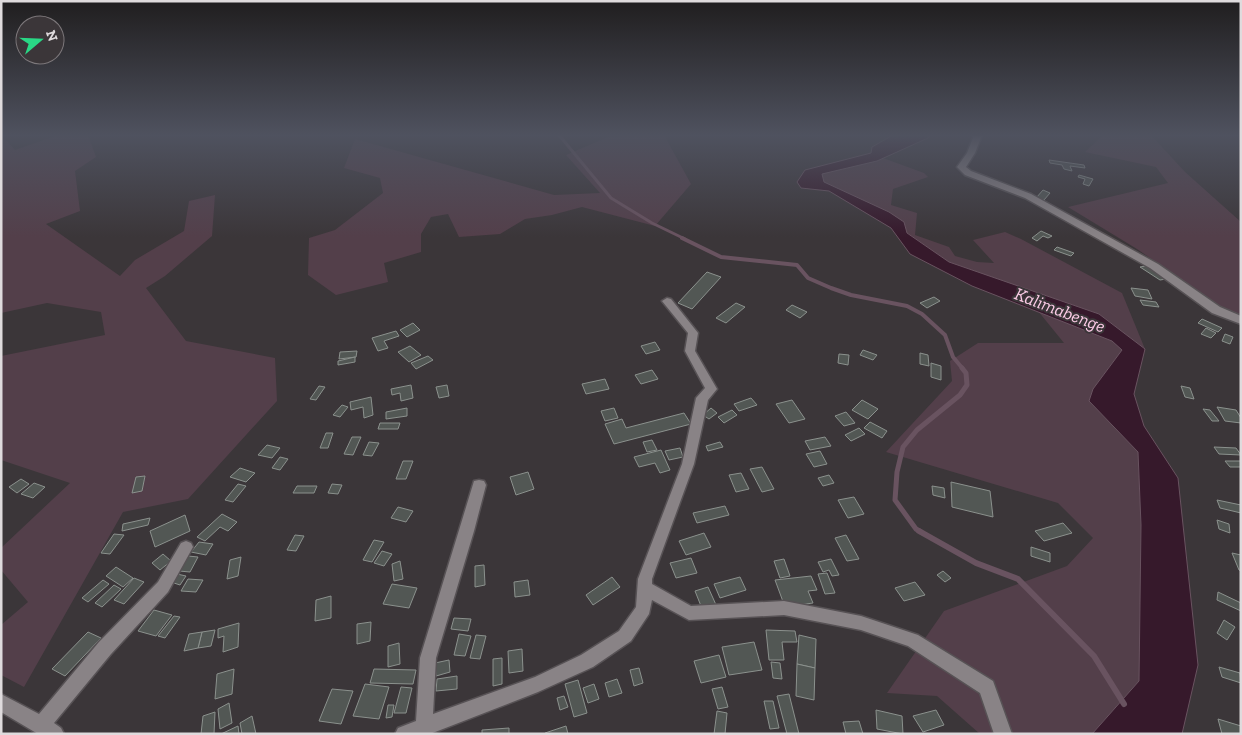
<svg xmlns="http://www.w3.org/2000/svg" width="1242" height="735" font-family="'Zilla Slab',serif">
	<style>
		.green { fill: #533f4a }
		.water { fill: #36192b; stroke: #695360 }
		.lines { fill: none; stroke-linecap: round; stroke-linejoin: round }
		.stream-far3 { stroke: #695360; stroke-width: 3 }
		.stream-far2 { stroke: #695360; stroke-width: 4 }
		.stream-far1 { stroke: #695360; stroke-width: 5 }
		.stream { stroke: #695360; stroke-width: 6 }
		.building { fill: #525754; stroke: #8b918d }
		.minor-casing { stroke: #575255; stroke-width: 3 }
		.tertiary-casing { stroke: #575255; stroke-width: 3 }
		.minor { fill: #898386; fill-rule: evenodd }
		.tertiary { fill: #898386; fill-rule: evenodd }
		.labels { text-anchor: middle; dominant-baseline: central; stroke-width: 4; stroke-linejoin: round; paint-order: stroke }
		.water-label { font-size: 18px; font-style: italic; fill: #fccbe6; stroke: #3b3639 }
	</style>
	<rect width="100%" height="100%" fill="#3b3639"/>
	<g class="green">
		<polygon points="58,135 88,135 96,157 75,171 80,211 46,224 120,276 135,260 184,231 189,201 215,195 212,236 165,276 146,288 186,341 275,358 277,401 188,499 123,512 24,687 1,675 1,625 28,602 1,570 1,548 70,483 1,460 1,356 105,335 101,312 47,303 1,313 1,140 5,139 15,150"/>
		<polygon points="634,135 664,135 691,184 655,226 582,207 552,215 525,219 500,234 459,237 448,214 431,217 421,234 421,252 384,263 388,282 336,295 308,275 309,238 335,230 383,193 380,178 344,168 355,139 554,195 600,193 566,155 608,137"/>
		<polygon points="1103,135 1151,135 1185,172 1241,222 1241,316 1228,312 1137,249 1068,207 1168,183 1156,167 1085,152"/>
		<polygon points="883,158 924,173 928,177 893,189 891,205 917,213 915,235 949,247 955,256 977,262 994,263 973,240 1005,232 1021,239 1122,293 1145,349 1099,314 949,262 907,233 889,212 824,182 822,174"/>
		<polygon points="1038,311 1113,341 1123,350 1109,367 1089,401 1138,452 1141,525 1139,681 1092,734 980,734 937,696 887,693 944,611 1067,566 1093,538 1058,503 886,452 952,381 950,361 978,343 1064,343"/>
	</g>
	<polygon class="water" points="893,135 930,135 928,138 877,161 822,174 824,182 889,212 904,222 907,233 949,262 1099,314 1145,349 1134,394 1144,426 1178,478 1198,665 1182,734 1092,734 1139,681 1141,525 1138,452 1089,401 1093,389 1122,350 1112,341 972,286 910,254 891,228 829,191 801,188 797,182 805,170 871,153 872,147"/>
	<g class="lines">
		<polyline class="stream-far3" points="559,135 611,198 652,223 685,239"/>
		<polyline class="stream-far2" points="682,238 721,257 797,265 808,278 831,288 851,295 907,306 922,314 945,335 953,357 963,369"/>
		<polyline class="stream-far1" points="921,532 916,529 895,500 897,472 903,447 917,430 960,395 967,385 966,373 962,368"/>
		<polyline class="stream" points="919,531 976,563 1018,579 1094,656 1124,704"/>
	</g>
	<g class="building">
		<polygon points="1049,160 1084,165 1085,168 1070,166 1072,171 1064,169 1062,165 1050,163"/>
		<polygon points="1079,175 1093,179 1089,186 1083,184 1085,179 1078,177"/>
		<polygon points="1043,190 1050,193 1044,200 1036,198"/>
		<polygon points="1041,231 1052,236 1048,238 1043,236 1037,241 1032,238"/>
		<polygon points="1057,247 1074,253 1071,256 1054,250"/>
		<polygon points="1146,266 1166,279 1160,280 1140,267"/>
		<polygon points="707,272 721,277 692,309 678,303"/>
		<polygon points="1131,288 1148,290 1152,299 1135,296"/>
		<polygon points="934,297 940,301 927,308 920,303"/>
		<polygon points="1140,300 1156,302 1159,307 1143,305"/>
		<polygon points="736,303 745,307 726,323 716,318"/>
		<polygon points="792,305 807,312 800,318 786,310"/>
		<polygon points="1202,319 1222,328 1218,332 1198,323"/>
		<polygon points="413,323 420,330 407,337 400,330"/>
		<polygon points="1206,328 1216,333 1211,338 1201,334"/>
		<polygon points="396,331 399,336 384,341 388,348 378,351 372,338"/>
		<polygon points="1225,334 1233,337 1230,344 1222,341"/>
		<polygon points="655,342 660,350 646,354 641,346"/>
		<polygon points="410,346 421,355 409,362 398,352"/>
		<polygon points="863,350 877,355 873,360 860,355"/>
		<polygon points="357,351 356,357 339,359 340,352"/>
		<polygon points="920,353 928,355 929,366 920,364"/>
		<polygon points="839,354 849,355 848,365 838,363"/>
		<polygon points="428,356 433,360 416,369 411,363"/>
		<polygon points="355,357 355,362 338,365 338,361"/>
		<polygon points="931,363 941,366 941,380 931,377"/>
		<polygon points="652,370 658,379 641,384 635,375"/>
		<polygon points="605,379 609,389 586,394 582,384"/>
		<polygon points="411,385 413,398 401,401 400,393 392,395 391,389"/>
		<polygon points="447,385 449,396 439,398 436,387"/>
		<polygon points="319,386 325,387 316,400 310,399"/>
		<polygon points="1181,386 1190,388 1194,399 1185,397"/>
		<polygon points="371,397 373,415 364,418 363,407 351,410 350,402"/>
		<polygon points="751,398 757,405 739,411 734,404"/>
		<polygon points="792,400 805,419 789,423 776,404"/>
		<polygon points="862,400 878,409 868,419 852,410"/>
		<polygon points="342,405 348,407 340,417 333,415"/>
		<polygon points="1217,407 1236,410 1241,418 1241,423 1225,421"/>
		<polygon points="407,408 407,416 386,419 386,412"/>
		<polygon points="614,408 618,418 605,421 601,411"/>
		<polygon points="711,408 717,413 709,419 703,415"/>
		<polygon points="1203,409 1210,410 1219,421 1212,421"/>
		<polygon points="732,410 737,415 724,423 718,417"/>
		<polygon points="846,412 855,423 844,426 835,416"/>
		<polygon points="684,413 691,424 614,444 605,424 622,419 626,428"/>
		<polygon points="870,422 887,431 882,438 864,428"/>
		<polygon points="380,423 400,423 398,429 378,429"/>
		<polygon points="859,428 865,434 851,441 845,435"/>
		<polygon points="326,433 333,433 328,448 320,448"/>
		<polygon points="352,437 361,437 353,455 344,454"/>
		<polygon points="825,437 831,446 810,450 805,441"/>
		<polygon points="652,440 657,450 647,452 643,442"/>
		<polygon points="369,442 379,443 372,456 363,455"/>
		<polygon points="720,442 723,447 708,451 706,446"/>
		<polygon points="267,445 280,448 272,458 258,455"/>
		<polygon points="1214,447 1236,448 1241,455 1219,454"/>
		<polygon points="680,448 683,457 669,460 665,451"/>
		<polygon points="661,450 670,470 660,473 655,463 639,467 634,457"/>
		<polygon points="820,451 827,464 814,467 806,454"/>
		<polygon points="280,457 288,459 280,470 272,468"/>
		<polygon points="403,461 413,461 406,479 396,479"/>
		<polygon points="1225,461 1241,461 1241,467 1230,467"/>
		<polygon points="762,467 774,489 762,492 750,469"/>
		<polygon points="240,468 255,473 246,482 230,477"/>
		<polygon points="528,472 534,489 516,495 510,477"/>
		<polygon points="741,473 749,489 736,492 729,475"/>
		<polygon points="829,475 834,483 823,486 818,478"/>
		<polygon points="145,476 142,491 132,493 136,477"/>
		<polygon points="21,479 29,484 17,493 9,487"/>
		<polygon points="951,482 990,491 993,517 952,507"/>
		<polygon points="34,483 45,487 33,498 21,494"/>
		<polygon points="238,484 246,486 233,502 225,500"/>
		<polygon points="332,484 342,485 338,494 328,493"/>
		<polygon points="297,486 317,486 314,493 293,493"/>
		<polygon points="932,486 944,488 945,498 933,495"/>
		<polygon points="854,497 864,514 848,518 838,500"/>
		<polygon points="1217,500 1241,505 1241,513 1220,508"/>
		<polygon points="725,506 729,515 697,523 693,513"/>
		<polygon points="398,507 413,511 406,522 391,518"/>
		<polygon points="222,514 237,522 228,531 220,527 205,541 197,537"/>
		<polygon points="185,515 190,531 155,547 150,531"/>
		<polygon points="150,518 148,525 122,531 123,524"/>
		<polygon points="1217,520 1229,524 1230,533 1219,529"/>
		<polygon points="1063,523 1072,533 1044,541 1035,531"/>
		<polygon points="704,533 711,547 686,555 679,541"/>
		<polygon points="114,534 124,535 110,554 101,553"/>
		<polygon points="295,535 304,536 296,551 287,550"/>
		<polygon points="846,535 859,559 847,561 835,538"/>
		<polygon points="374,540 384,542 372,562 363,560"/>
		<polygon points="199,542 213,544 206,555 191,552"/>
		<polygon points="1031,547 1050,553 1050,562 1031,556"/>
		<polygon points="382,551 392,554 384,566 374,563"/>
		<polygon points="1232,553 1241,555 1241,571 1239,570"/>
		<polygon points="163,554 171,561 160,570 152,563"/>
		<polygon points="188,556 198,557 190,572 179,571"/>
		<polygon points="241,557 238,576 227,579 230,560"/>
		<polygon points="691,558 697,573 676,578 670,563"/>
		<polygon points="784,559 790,576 780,578 774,561"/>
		<polygon points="831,559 839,575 832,576 829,570 823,572 818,562"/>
		<polygon points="400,561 403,579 394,581 392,564"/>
		<polygon points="484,565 485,585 475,587 475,566"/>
		<polygon points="116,567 133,578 123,587 106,576"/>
		<polygon points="943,571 951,578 945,582 937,575"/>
		<polygon points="827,573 835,593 825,594 818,574"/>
		<polygon points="177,574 186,576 180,585 171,582"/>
		<polygon points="811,576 817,590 808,591 813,603 785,607 775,580"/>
		<polygon points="612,577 620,587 593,605 586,595"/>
		<polygon points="740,577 746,590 720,598 714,584"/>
		<polygon points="134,578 144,582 124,604 114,600"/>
		<polygon points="188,579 203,580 196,592 181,591"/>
		<polygon points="103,580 109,584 88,602 82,598"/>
		<polygon points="528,580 530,595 515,597 514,582"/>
		<polygon points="915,582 925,595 904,601 895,588"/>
		<polygon points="392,584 417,588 409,608 383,604"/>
		<polygon points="114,585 121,589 102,607 95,603"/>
		<polygon points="708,587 717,607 703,611 695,591"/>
		<polygon points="1218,592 1241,603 1241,611 1217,600"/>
		<polygon points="331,596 331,618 315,621 316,600"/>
		<polygon points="154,610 172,615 156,636 138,631"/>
		<polygon points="174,616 180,617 165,638 158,636"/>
		<polygon points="454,618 471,619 468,631 451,629"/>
		<polygon points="1224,620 1235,627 1227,640 1217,633"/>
		<polygon points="371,622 370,641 357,644 357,624"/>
		<polygon points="239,623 238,647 223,652 224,636 218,638 218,629"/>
		<polygon points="215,630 211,646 198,648 202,632"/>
		<polygon points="766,630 795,631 797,642 782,642 784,660 769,660"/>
		<polygon points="88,632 101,638 65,676 52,669"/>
		<polygon points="202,632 198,648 184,651 189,634"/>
		<polygon points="459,634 471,636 465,656 454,655"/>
		<polygon points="476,635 486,636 480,659 470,658"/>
		<polygon points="799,635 816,639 815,668 797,664"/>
		<polygon points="754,642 762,670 729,675 722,647"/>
		<polygon points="399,643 400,664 388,667 388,646"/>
		<polygon points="522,649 523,671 509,673 508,651"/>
		<polygon points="719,655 726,677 701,683 694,661"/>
		<polygon points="502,658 502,684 493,686 493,659"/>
		<polygon points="449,660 450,672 436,676 435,663"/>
		<polygon points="771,662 780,663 782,679 773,678"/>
		<polygon points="797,664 815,668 814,700 796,696"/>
		<polygon points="1219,667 1240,673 1241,683 1222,677"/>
		<polygon points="639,668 643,683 634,686 630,670"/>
		<polygon points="234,669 232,694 215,699 217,674"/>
		<polygon points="374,669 416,670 413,684 370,683"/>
		<polygon points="457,676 457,689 436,691 437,679"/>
		<polygon points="617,679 622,693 609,697 605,683"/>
		<polygon points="578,680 587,713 574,717 565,684"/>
		<polygon points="365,684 389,687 379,719 353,716"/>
		<polygon points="594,684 599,699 588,703 583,688"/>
		<polygon points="401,687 412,688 406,713 394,713"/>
		<polygon points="722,687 728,707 718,709 712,689"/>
		<polygon points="332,689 353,691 341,724 319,721"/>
		<polygon points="789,694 799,734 787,734 777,696"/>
		<polygon points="564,696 568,707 560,710 557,698"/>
		<polygon points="764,701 773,701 779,728 770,729"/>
		<polygon points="229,703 232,723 220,729 218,709"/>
		<polygon points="388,705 394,705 392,717 386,718"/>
		<polygon points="876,710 902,716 903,734 877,729"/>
		<polygon points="936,710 944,725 923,732 913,716"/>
		<polygon points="717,711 727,713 725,734 714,734"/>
		<polygon points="215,712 214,734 201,734 203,716"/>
		<polygon points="252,716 256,734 242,734 240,723"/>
		<polygon points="1218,719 1241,726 1241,734 1222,734"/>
		<polygon points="859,721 863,734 846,734 843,722"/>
		<polygon points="238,726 239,734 221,734"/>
		<polygon points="566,726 568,734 545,734 545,733"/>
		<polygon points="509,728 509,734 482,734 482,730"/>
	</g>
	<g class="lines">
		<g class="minor-casing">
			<g id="minor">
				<polygon points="667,298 671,299 698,333 695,351 717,389 708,400 694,464 652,579 652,584 691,606 784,601 861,616 918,635 993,681 1012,734 994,734 980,693 908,646 861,630 784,615 689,620 652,600 649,614 631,641 593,667 538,692 430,734 395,734 398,728 416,721 420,658 474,481 479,480 484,481 486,485 474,531 436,658 433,714 535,677 581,655 619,631 636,607 638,579 682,464 696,398 705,388 685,351 688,333 662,301"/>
				<polygon points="186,541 191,543 193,547 168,592 111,654 54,723 61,728 64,734 38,734 1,712 1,694 39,714 99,642 158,582 181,543"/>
			</g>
		</g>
		<g class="tertiary-casing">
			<polygon id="tertiary" points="974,135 982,135 975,153 966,167 971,171 1031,194 1158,264 1220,307 1241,316 1241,324 1212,313 1150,268 1025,198 965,175 957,167 967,153"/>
		</g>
		<use href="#minor" class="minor"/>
		<use href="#tertiary" class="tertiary"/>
	</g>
	<linearGradient id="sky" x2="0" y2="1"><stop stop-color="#201e1f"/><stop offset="0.57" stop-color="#4f525f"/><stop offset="1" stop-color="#4f525f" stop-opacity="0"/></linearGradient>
	<rect width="1242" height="237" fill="url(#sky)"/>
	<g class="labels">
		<g class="water-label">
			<text transform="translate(1060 310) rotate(21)">Kalimabenge</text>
		</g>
	</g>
	<rect width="1242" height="735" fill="none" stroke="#dfdbdd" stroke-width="5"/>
	<g transform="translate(40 40) rotate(71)"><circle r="24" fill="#3b3639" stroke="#7d787b"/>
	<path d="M0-4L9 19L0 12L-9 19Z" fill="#29d885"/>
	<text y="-8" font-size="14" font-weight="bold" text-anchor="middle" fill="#dfdbdd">N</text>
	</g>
</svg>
